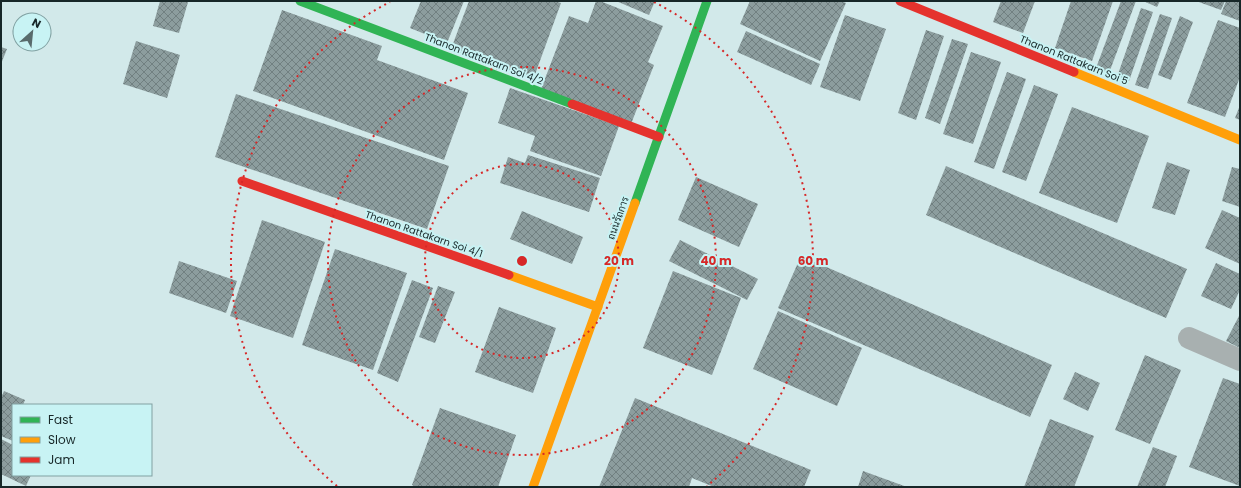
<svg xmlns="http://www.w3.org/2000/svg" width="1241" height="488" font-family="Poppins,Sarabun,sans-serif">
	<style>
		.building { fill: url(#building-cross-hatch) }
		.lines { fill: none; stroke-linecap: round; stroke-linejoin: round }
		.street { stroke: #a8b0b0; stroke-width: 22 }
		.fast { stroke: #30b455; stroke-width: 9 }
		.slow { stroke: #ff9f0a; stroke-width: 9 }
		.jam { stroke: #e5322d; stroke-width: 9 }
		.ring { fill: none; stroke: #d62828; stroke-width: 2; stroke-dasharray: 2 4 }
		.labels { text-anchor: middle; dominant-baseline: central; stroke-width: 4; stroke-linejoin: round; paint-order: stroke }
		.street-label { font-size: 10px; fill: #172728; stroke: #c8f3f4 }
		.centre { fill: #d62828; stroke: #c8f3f4; stroke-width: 2 }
		.ring-label { font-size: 12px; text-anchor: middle; font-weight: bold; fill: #d62828; stroke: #c8f3f4; stroke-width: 4; stroke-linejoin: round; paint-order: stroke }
	</style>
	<defs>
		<pattern id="building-cross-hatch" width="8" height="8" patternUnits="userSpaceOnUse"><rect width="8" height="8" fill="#8c9d9e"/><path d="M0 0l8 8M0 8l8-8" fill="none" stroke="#718081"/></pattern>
	</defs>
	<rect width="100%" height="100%" fill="#d2e9ea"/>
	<g class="building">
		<polygon points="160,1 188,2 179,33 153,26"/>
		<polygon points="421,1 464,1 447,43 410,28"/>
		<polygon points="469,1 555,1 561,3 533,80 451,49"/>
		<polygon points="596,1 600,1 663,26 648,62 654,65 631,124 541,89 569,16 588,23"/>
		<polygon points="616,1 655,1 649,15"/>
		<polygon points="750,1 841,1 846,3 820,61 740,24"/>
		<polygon points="1001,1 1035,1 1023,33 993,22"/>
		<polygon points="1071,1 1113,1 1092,61 1055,48"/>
		<polygon points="1121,1 1136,1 1109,73 1096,68"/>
		<polygon points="1143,1 1160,1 1157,7"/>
		<polygon points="1196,1 1225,1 1221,10"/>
		<polygon points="1226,1 1240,1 1240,21 1221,14"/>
		<polygon points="1141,8 1153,12 1129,81 1117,77"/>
		<polygon points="282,10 382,46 377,60 468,93 444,160 253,91"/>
		<polygon points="1160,14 1172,18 1148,89 1135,85"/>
		<polygon points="845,15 886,29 860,101 820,87"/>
		<polygon points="1180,16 1193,22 1171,80 1158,75"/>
		<polygon points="1218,20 1240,28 1240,77 1225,117 1187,103"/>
		<polygon points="926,30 944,36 916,120 898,113"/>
		<polygon points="746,31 820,64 811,85 737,52"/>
		<polygon points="952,39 968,44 940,124 925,118"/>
		<polygon points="136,41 180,55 167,98 123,84"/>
		<polygon points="1,47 7,49 1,64"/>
		<polygon points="971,52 1001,62 973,144 943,134"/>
		<polygon points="1007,72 1026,79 994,169 974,162"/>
		<polygon points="1034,85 1058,94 1026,181 1002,172"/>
		<polygon points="510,88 619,126 601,176 530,151 535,136 498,123"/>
		<polygon points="236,94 449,166 427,229 215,157"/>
		<polygon points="1240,105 1240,120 1235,118"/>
		<polygon points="1072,107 1149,136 1117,223 1039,193"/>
		<polygon points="528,155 600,178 589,212 500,183 508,157 525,163"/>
		<polygon points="1167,162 1190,170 1175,215 1152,208"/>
		<polygon points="946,166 1187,269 1166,318 926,215"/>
		<polygon points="1232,167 1240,169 1240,207 1222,201"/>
		<polygon points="696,177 758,204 739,247 678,220"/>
		<polygon points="1222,210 1240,218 1240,264 1205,248"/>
		<polygon points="522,211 583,237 572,264 510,239"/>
		<polygon points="262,220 325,242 293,338 230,316"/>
		<polygon points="680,240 758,279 747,300 669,261"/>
		<polygon points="335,249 407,273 373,370 302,345"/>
		<polygon points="801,256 1052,365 1030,417 778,308"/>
		<polygon points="179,261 237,281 226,313 169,293"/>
		<polygon points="1216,263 1240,274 1240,290 1231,309 1201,296"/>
		<polygon points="673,271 741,298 712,375 643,348"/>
		<polygon points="412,280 433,288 398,382 377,373"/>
		<polygon points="438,286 455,292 435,343 419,337"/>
		<polygon points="499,307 556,328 533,393 475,372"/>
		<polygon points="778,311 862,348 837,406 753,369"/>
		<polygon points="1240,314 1240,348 1226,341"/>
		<polygon points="1145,355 1181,370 1150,444 1115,430"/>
		<polygon points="1075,372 1100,383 1088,411 1063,399"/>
		<polygon points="1223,378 1240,384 1240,486 1189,467"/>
		<polygon points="4,391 25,400 23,405 13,405 13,441 1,436 1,398"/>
		<polygon points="635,398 811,470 804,487 714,487 692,478 689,487 599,487"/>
		<polygon points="440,408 516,435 498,487 416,487 412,485"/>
		<polygon points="1050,419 1094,436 1074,487 1024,487"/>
		<polygon points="1,439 13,445 13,475 31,475 26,486 1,474"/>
		<polygon points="1153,447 1177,456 1165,487 1137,487"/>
		<polygon points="863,471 907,487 858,487"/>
	</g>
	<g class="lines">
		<polyline class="street" points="1189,338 1240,360"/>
		<g class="fast">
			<polyline points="300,1 572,104"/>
			<polyline points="635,203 707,1"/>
		</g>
		<g class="slow">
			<polyline points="1074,72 1240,140"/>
			<polyline points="509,275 598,307"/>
			<polyline points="533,487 635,203"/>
		</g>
		<g class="jam">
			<polyline points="900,1 1074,72"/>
			<polyline points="572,104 659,137"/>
			<polyline points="242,181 509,275"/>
		</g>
	</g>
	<g class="ring">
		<circle cx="522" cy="261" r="97"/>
		<circle cx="522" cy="261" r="194"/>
		<path d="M337 486A291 291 0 0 1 390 2M654 2A291 291 0 0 1 707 486"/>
	</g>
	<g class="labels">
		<g class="street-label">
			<text transform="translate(484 59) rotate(21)">Thanon Rattakarn Soi 4/2</text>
			<text transform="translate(1074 60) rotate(22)">Thanon Rattakarn Soi 5</text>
			<text transform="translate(618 218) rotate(-70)">ถนนรัถการ</text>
			<text transform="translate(424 234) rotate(19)">Thanon Rattakarn Soi 4/1</text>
		</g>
	</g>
	<circle cx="522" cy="261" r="6" class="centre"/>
	<g class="ring-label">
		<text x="619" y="265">20 m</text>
		<text x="716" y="265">40 m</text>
		<text x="813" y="265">60 m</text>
	</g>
	<rect width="1241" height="488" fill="none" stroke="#172728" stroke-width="4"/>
	<rect x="12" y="404" width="140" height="72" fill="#c8f3f4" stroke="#81a1a2"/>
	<rect x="20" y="417" width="20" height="6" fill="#30b455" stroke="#81a1a2"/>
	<text x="48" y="424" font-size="12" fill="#172728">Fast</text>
	<rect x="20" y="437" width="20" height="6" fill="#ff9f0a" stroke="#81a1a2"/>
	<text x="48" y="444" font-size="12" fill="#172728">Slow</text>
	<rect x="20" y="457" width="20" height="6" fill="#e5322d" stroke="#81a1a2"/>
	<text x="48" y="464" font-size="12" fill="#172728">Jam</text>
	<g transform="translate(32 32) rotate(27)"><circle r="19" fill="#c8f3f4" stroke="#81a1a2"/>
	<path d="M0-3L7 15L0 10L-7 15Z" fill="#586b6c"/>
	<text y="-6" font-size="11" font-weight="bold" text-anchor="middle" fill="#172728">N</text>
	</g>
</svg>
